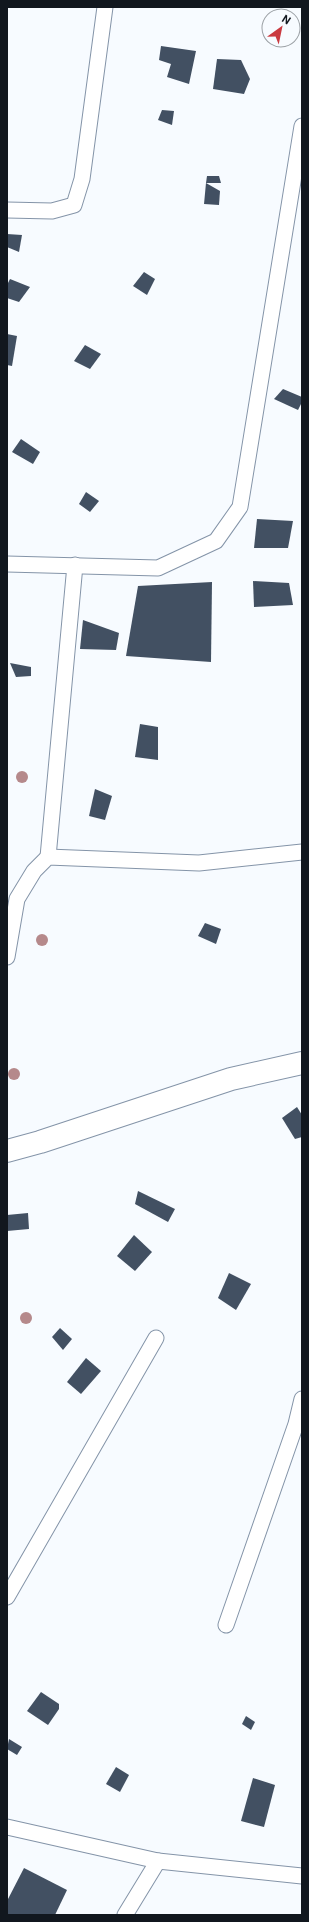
<svg xmlns="http://www.w3.org/2000/svg" width="309" height="1922" font-family="Roboto,sans-serif">
	<style>
		.building { fill: #425062 }
		.lines { fill: none; stroke-linecap: round; stroke-linejoin: round }
		.service-casing { stroke: #8494a8; stroke-width: 17 }
		.minor-casing { stroke: #8494a8; stroke-width: 24 }
		.service { stroke: #fff; stroke-width: 15 }
		.minor { stroke: #fff; stroke-width: 22 }
		.tree { fill: #b5898b }
	</style>
	<rect width="100%" height="100%" fill="#f7fbff"/>
	<g class="building">
		<polygon points="161,46 196,51 189,84 167,77 171,64 159,60"/>
		<polygon points="217,59 241,60 250,79 244,94 213,89"/>
		<polygon points="162,110 174,111 172,125 158,120"/>
		<polygon points="207,176 219,176 221,183 206,183"/>
		<polygon points="206,183 220,191 219,205 204,204"/>
		<polygon points="7,234 22,235 19,252 7,247"/>
		<polygon points="144,272 155,279 147,295 133,286"/>
		<polygon points="10,279 30,287 19,302 7,298 7,285"/>
		<polygon points="7,334 17,336 12,366 7,365"/>
		<polygon points="85,345 101,354 90,369 74,361"/>
		<polygon points="283,389 302,397 302,402 298,410 274,399"/>
		<polygon points="21,439 40,452 33,464 12,452"/>
		<polygon points="86,492 99,501 90,512 79,504"/>
		<polygon points="257,519 293,521 288,548 254,548"/>
		<polygon points="253,581 289,583 293,605 254,607"/>
		<polygon points="212,582 211,662 126,656 138,586"/>
		<polygon points="83,620 119,633 116,650 80,649"/>
		<polygon points="10,663 31,667 31,676 16,677"/>
		<polygon points="140,724 158,727 158,760 135,757"/>
		<polygon points="95,789 112,796 105,820 89,816"/>
		<polygon points="205,923 221,929 216,944 198,936"/>
		<polygon points="297,1107 302,1115 302,1137 295,1139 282,1118"/>
		<polygon points="138,1191 175,1209 168,1222 135,1204"/>
		<polygon points="28,1213 29,1229 7,1231 7,1215"/>
		<polygon points="134,1235 152,1252 135,1271 117,1256"/>
		<polygon points="229,1273 251,1284 236,1310 218,1298"/>
		<polygon points="60,1328 72,1339 63,1350 52,1337"/>
		<polygon points="86,1358 101,1371 81,1394 67,1382"/>
		<polygon points="41,1692 59,1704 59,1709 48,1725 27,1711"/>
		<polygon points="246,1716 255,1722 251,1730 242,1724"/>
		<polygon points="9,1739 22,1747 17,1755 7,1749"/>
		<polygon points="116,1767 129,1775 120,1792 106,1784"/>
		<polygon points="253,1778 275,1785 264,1827 241,1821"/>
		<polygon points="24,1868 67,1890 55,1915 7,1915 7,1901"/>
	</g>
	<g class="lines">
		<g class="service-casing">
			<g id="service">
				<polyline points="7,210 52,211 74,205 82,179 105,7"/>
				<polyline points="7,564 158,568 216,541 240,507 302,126"/>
				<polyline points="48,857 75,565"/>
				<polyline points="7,957 17,899 34,871 48,857 199,863 302,852"/>
				<polyline points="7,1597 156,1338"/>
				<polyline points="226,1625 296,1424 302,1399"/>
				<polyline points="7,1827 158,1861 302,1876"/>
				<polyline points="125,1915 158,1861"/>
			</g>
		</g>
		<g class="minor-casing">
			<polyline id="minor" points="7,1151 40,1142 231,1079 302,1063"/>
		</g>
		<use href="#service" class="service"/>
		<use href="#minor" class="minor"/>
	</g>
	<g class="tree">
		<circle cx="22" cy="777" r="6"/>
		<circle cx="42" cy="940" r="6"/>
		<circle cx="14" cy="1074" r="6"/>
		<circle cx="26" cy="1318" r="6"/>
	</g>
	<rect width="309" height="1922" fill="none" stroke="#11171e" stroke-width="16"/>
	<g transform="translate(281 28) rotate(33)"><circle r="19" fill="#f7fbff" stroke="#9ba0a5"/>
	<path d="M0-3L7 15L0 10L-7 15Z" fill="#ca3a40"/>
	<text y="-6" font-size="11" font-weight="bold" text-anchor="middle" fill="#11171e">N</text>
	</g>
</svg>
